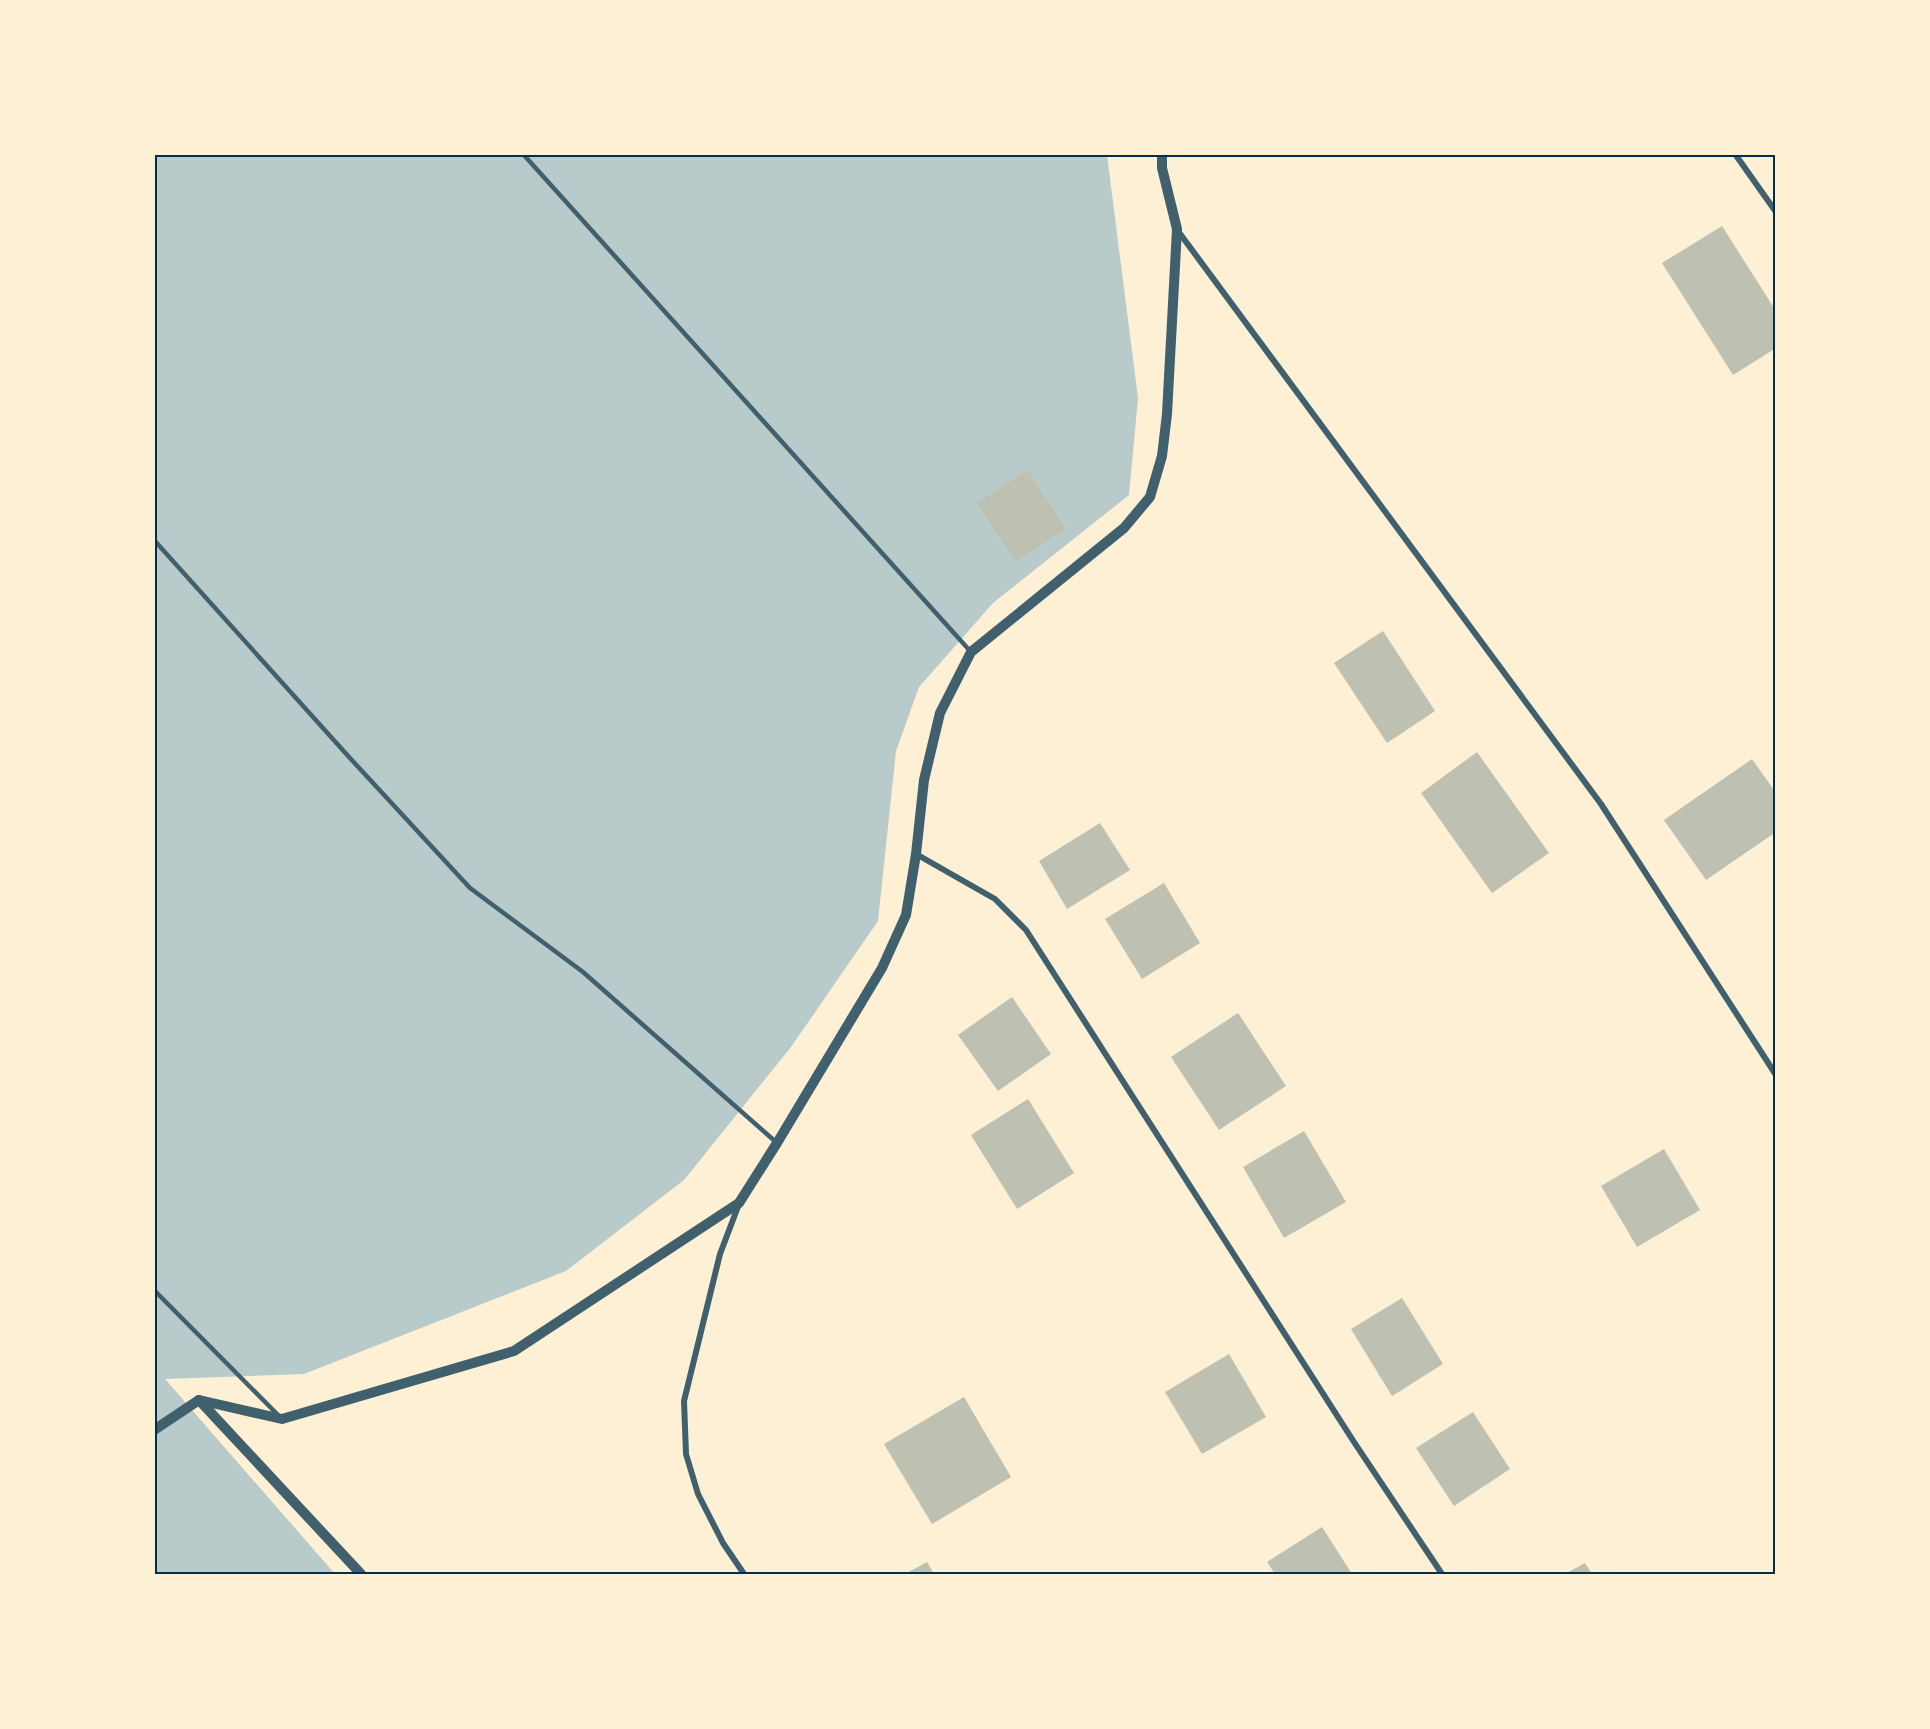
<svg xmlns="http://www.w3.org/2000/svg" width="1930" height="1729" font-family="'Exo 2',sans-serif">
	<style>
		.green { fill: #b9caca }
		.building { fill: #bec0b2 }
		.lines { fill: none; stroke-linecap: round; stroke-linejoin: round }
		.service { stroke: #3f606c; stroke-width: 4.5 }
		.minor { stroke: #3f606c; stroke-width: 6 }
		.tertiary { stroke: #3f606c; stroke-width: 10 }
		.neatline { fill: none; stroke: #003049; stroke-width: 2 }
	</style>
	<rect width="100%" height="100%" fill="#fdf0d5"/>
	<polygon class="green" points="155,155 1107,155 1138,398 1129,495 993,603 919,687 896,751 878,921 791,1047 684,1180 566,1271 304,1374 165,1379 335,1574 155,1574"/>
	<g class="building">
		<polygon points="1722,226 1776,311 1776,348 1733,375 1662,263"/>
		<polygon points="1028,470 1066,529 1015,562 977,503"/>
		<polygon points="1383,631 1435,711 1387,743 1334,663"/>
		<polygon points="1477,752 1549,853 1492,893 1421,793"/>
		<polygon points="1752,759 1776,793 1776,832 1706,880 1664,820"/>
		<polygon points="1100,823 1130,870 1067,909 1039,861"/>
		<polygon points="1164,883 1200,943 1142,979 1105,919"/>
		<polygon points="1012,997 1051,1054 998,1091 958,1035"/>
		<polygon points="1238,1013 1286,1086 1219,1130 1171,1057"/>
		<polygon points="1028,1099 1074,1173 1017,1209 971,1135"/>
		<polygon points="1304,1131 1346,1202 1284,1238 1243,1167"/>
		<polygon points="1664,1149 1700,1210 1637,1247 1601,1186"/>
		<polygon points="1402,1298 1443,1364 1392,1396 1351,1329"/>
		<polygon points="1229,1354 1266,1417 1202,1454 1165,1392"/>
		<polygon points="964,1397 1011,1477 932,1524 884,1444"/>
		<polygon points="1473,1412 1510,1469 1454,1506 1416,1448"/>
		<polygon points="1322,1527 1352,1574 1275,1574 1267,1562"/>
		<polygon points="927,1562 934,1574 905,1574"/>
		<polygon points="1585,1563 1592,1574 1565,1574"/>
	</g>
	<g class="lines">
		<g class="service">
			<polyline points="523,154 971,652"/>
			<polyline points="154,540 349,757 470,888 583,972 777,1143"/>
			<polyline points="154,1290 278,1415"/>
		</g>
		<g class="minor">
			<polyline points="1735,154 1776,212"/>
			<polyline points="1178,231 1601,804 1776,1075"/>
			<polyline points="916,854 995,899 1026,930 1354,1442 1442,1574"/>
			<polyline points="739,1204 720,1254 684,1401 686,1454 698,1494 723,1543 744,1574"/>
		</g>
		<g class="tertiary">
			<polyline points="199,1400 361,1574"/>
			<polyline points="154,1430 199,1400 282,1419 514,1351 739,1203 777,1143 882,968 906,915 916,854 924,780 940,713 971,652 1124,528 1150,497 1162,456 1167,414 1177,229 1162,168 1162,154"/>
		</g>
	</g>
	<rect width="1930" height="1729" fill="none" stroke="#fdf0d5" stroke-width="312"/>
	<rect x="156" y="156" width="1618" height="1417" class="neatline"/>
</svg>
